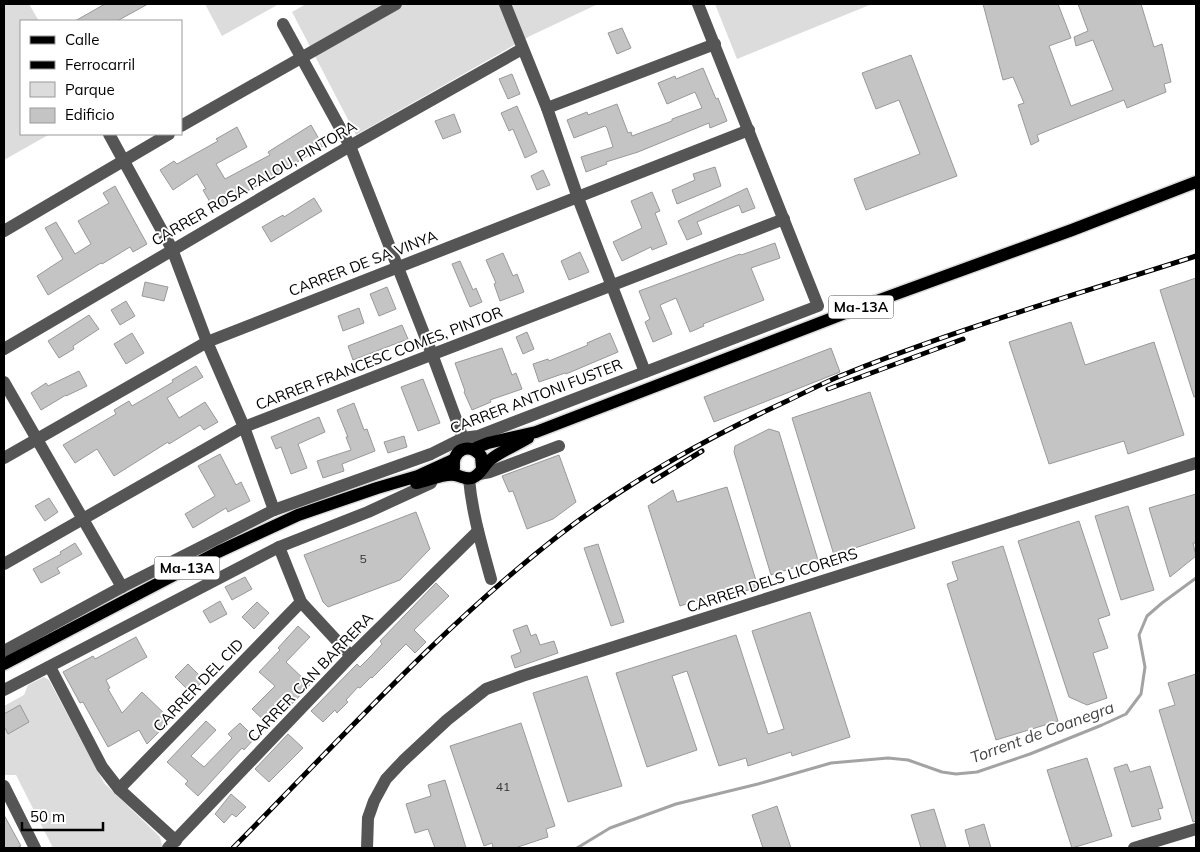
<svg xmlns="http://www.w3.org/2000/svg" width="1200" height="852" font-family="Mulish,sans-serif">
	<style>
		.green { fill: #dcdcdc }
		.lines { fill: none; stroke-linecap: round; stroke-linejoin: round }
		.stream { stroke: #a3a3a3; stroke-width: 3 }
		.building { fill: #c4c4c4; stroke: #999 }
		.major-casing { stroke: #dbdbdb; stroke-width: 15 }
		.minor { stroke: #555; stroke-width: 12 }
		.major { stroke: #000; stroke-width: 12 }
		.rail-casing { stroke: #000; stroke-width: 5 }
		.rail { stroke: #fff; stroke-width: 3; stroke-dasharray: 9; stroke-linecap: butt }
		.labels { text-anchor: middle; dominant-baseline: central; stroke-width: 4; stroke-linejoin: round; paint-order: stroke }
		.number-label { font-size: 12px; fill: #313131 }
		.shield { fill: #fff; stroke: #4c4c4c; stroke-width: 1 }
		.shield-label { font-size: 14px; font-weight: bold; fill: #000 }
		.street-label { font-size: 15px; fill: #000; stroke: #fff }
		.water-label { font-size: 16px; font-style: italic; fill: #444; stroke: #fff }
	</style>
	<rect width="100%" height="100%" fill="#fff"/>
	<g class="green">
		<polygon points="4,4 29,4 39,21 21,21 21,134 50,134 4,160"/>
		<polygon points="205,4 279,4 222,36"/>
		<polygon points="306,4 598,4 530,36 356,135 292,12"/>
		<polygon points="715,4 872,4 737,59"/>
		<polygon points="44,677 49,680 104,783 160,837 163,848 52,848 52,846 16,775 5,775 4,773 4,706 24,695 28,685"/>
	</g>
	<g class="lines">
		<polyline class="stream" points="577,848 610,828 676,804 758,784 831,763 888,758 908,760 942,772 956,774 977,772 1030,754 1102,725 1126,714 1141,694 1145,667 1139,635 1147,616 1162,603 1196,578"/>
	</g>
	<g class="building">
		<polygon points="105,4 148,4 117,21 75,21"/>
		<polygon points="983,4 1058,4 1071,38 1049,46 1071,106 1113,90 1093,40 1076,46 1074,37 1088,31 1078,4 1141,4 1154,47 1162,44 1171,82 1164,84 1166,92 1127,108 1124,100 1037,135 1039,141 1031,145 1018,105 1024,103 1013,77 1003,80"/>
		<polygon points="622,28 631,48 617,54 608,33"/>
		<polygon points="911,55 957,176 866,210 854,179 920,154 899,100 876,109 862,73"/>
		<polygon points="703,68 716,99 718,98 727,121 710,128 709,123 638,152 606,162 607,164 586,172 581,157 613,147 607,128 605,126 574,138 567,120 587,112 588,115 617,104 628,133 631,132 632,136 672,121 672,119 702,108 695,92 667,104 658,83 675,76 676,79"/>
		<polygon points="512,74 520,94 508,99 499,79"/>
		<polygon points="517,106 537,152 525,158 513,129 509,131 501,113"/>
		<polygon points="454,114 461,132 443,139 435,121"/>
		<polygon points="311,125 323,146 273,177 214,209 203,190 206,189 197,174 173,190 160,170 174,161 177,164 218,141 216,139 237,127 247,147 216,164 225,179 270,155 268,152"/>
		<polygon points="715,167 721,186 677,204 672,190 695,180 693,174"/>
		<polygon points="543,170 550,185 537,190 531,176"/>
		<polygon points="115,186 147,244 133,252 130,247 102,264 101,263 48,295 37,276 63,259 45,228 56,222 75,254 91,244 78,221 109,203 103,193"/>
		<polygon points="747,188 755,208 742,213 739,205 697,222 702,234 687,240 678,221"/>
		<polygon points="652,192 660,211 655,213 667,244 652,250 651,247 622,261 613,242 642,228 631,201"/>
		<polygon points="314,198 322,211 271,242 262,227 283,215 284,217"/>
		<polygon points="775,243 780,258 751,268 764,300 703,324 704,326 690,332 676,298 660,305 672,334 653,342 645,322 650,319 639,291 740,254 741,255"/>
		<polygon points="580,252 589,272 569,280 561,261"/>
		<polygon points="503,253 513,276 517,274 524,292 500,301 494,284 496,283 486,260"/>
		<polygon points="460,261 473,290 476,288 482,302 470,307 452,264"/>
		<polygon points="1196,278 1196,397 1194,397 1160,290"/>
		<polygon points="145,282 168,287 164,301 142,296"/>
		<polygon points="387,287 396,309 379,316 370,294"/>
		<polygon points="126,301 135,316 120,325 111,310"/>
		<polygon points="359,308 364,323 343,331 338,316"/>
		<polygon points="89,315 99,329 73,346 74,349 59,358 48,341"/>
		<polygon points="1071,322 1085,365 1154,342 1184,435 1128,454 1124,441 1049,464 1009,342"/>
		<polygon points="402,325 408,339 353,360 348,346"/>
		<polygon points="527,332 534,349 523,354 516,337"/>
		<polygon points="132,333 144,353 126,364 114,344"/>
		<polygon points="610,333 618,352 566,374 565,373 539,382 533,364 548,359 549,361 588,345 587,343"/>
		<polygon points="502,348 512,375 516,373 522,389 490,400 491,402 472,410 464,392 465,391 455,363"/>
		<polygon points="831,348 840,372 714,422 704,397"/>
		<polygon points="196,366 203,377 167,398 179,418 205,402 218,422 204,430 200,425 169,444 168,442 114,476 97,449 75,463 63,445 116,414 114,410 129,401 132,406 173,382 172,380"/>
		<polygon points="79,371 87,386 66,396 66,395 41,410 31,393 46,383 48,386"/>
		<polygon points="423,379 440,423 418,431 401,387"/>
		<polygon points="870,392 915,528 834,555 792,418"/>
		<polygon points="354,403 364,430 367,429 375,451 342,464 344,471 323,478 317,461 351,450 346,437 348,437 337,410"/>
		<polygon points="319,417 325,432 298,444 307,468 291,474 281,447 276,449 271,437"/>
		<polygon points="769,429 779,432 818,560 771,575 734,452 735,446"/>
		<polygon points="404,436 407,447 388,453 384,442"/>
		<polygon points="220,454 236,485 241,482 250,501 228,512 226,508 193,528 185,514 215,496 198,466"/>
		<polygon points="559,455 576,502 553,519 527,529 513,491 509,492 502,476"/>
		<polygon points="727,487 758,587 722,598 721,593 680,606 648,506 673,490 677,502"/>
		<polygon points="1196,494 1196,543 1193,543 1196,556 1170,577 1149,508"/>
		<polygon points="49,498 58,512 45,521 35,506"/>
		<polygon points="1128,506 1154,590 1121,600 1095,516"/>
		<polygon points="416,512 430,549 400,580 328,607 323,602 304,555"/>
		<polygon points="1079,521 1110,615 1098,619 1108,648 1093,653 1107,698 1087,705 1069,697 1018,541"/>
		<polygon points="75,543 82,554 57,568 60,573 41,583 33,569 61,554 60,552"/>
		<polygon points="598,544 624,622 611,626 584,548"/>
		<polygon points="1003,546 1058,721 996,740 947,584 958,580 952,562"/>
		<polygon points="245,577 252,589 232,600 225,587"/>
		<polygon points="436,583 449,596 414,630 426,642 415,653 406,644 372,678 371,677 360,688 358,687 346,700 348,702 337,713 335,710 323,722 311,711 357,664 360,667 371,656 382,644 380,641"/>
		<polygon points="220,601 227,614 210,623 203,611"/>
		<polygon points="257,602 269,613 254,629 242,617"/>
		<polygon points="810,612 850,737 792,756 791,752 748,766 746,758 719,766 687,671 672,676 697,750 647,767 616,673 736,635 768,734 784,729 752,631"/>
		<polygon points="527,625 531,636 536,634 540,645 554,641 558,653 515,668 511,656 521,652 513,630"/>
		<polygon points="298,626 310,637 286,662 310,685 292,704 289,701 267,723 252,709 275,686 259,672 280,650 278,648"/>
		<polygon points="136,637 147,657 106,680 110,688 108,689 122,713 142,692 171,720 147,744 139,730 108,747 83,702 80,703 63,672 93,656 95,659"/>
		<polygon points="188,664 204,680 191,693 175,677"/>
		<polygon points="1196,674 1196,821 1193,822 1159,710 1175,705 1168,683"/>
		<polygon points="587,676 622,786 568,802 533,693"/>
		<polygon points="20,705 29,722 8,734 4,726 4,714"/>
		<polygon points="206,721 216,730 191,756 204,767 232,738 228,734 240,723 255,738 244,750 242,748 198,796 185,784 188,781 167,762"/>
		<polygon points="521,723 555,826 546,829 548,837 515,848 493,848 492,843 484,846 450,746"/>
		<polygon points="288,734 303,748 269,782 255,769"/>
		<polygon points="1087,758 1112,836 1072,848 1047,770"/>
		<polygon points="1127,764 1130,772 1150,766 1163,808 1158,809 1161,819 1132,827 1114,768"/>
		<polygon points="445,780 466,848 435,848 428,829 415,833 406,804 431,796 428,785"/>
		<polygon points="231,794 246,807 236,817 232,814 224,823 215,814"/>
		<polygon points="777,806 791,848 763,848 752,815"/>
		<polygon points="934,809 946,848 921,848 911,815"/>
		<polygon points="4,815 21,846 16,848 4,848"/>
		<polygon points="984,824 991,848 970,848 965,830"/>
	</g>
	<g class="lines">
		<g class="major-casing">
			<g id="major">
				<polyline points="473,449 488,443 536,432 874,302 1072,230 1196,182"/>
				<path d="M454 468C452 449 469 442 481 456L482 468"/>
				<path d="M416 483C428 481 443 473 455 475 462 476 467 481 474 477 481 474 484 465 490 460 501 451 515 446 528 438"/>
				<polyline points="4,664 218,552 298,515 377,488 418,476 453,460"/>
			</g>
		</g>
		<g class="minor">
			<polyline points="505,4 547,108 578,198 645,372"/>
			<polyline points="283,24 350,146 432,354 463,438"/>
			<polyline points="547,108 715,44"/>
			<polyline points="181,126 396,4"/>
			<polyline points="109,134 172,249 207,342 244,427 274,510"/>
			<polyline points="4,231 169,134"/>
			<polyline points="4,349 350,146 522,49"/>
			<polyline points="4,382 122,587"/>
			<polyline points="4,458 207,342 749,130"/>
			<polyline points="479,474 490,472 559,446"/>
			<path d="M469 479C472 513 482 546 491 579"/>
			<polyline points="279,547 301,602 351,656"/>
			<polyline points="4,564 244,427 784,219"/>
			<polyline points="4,651 122,587 274,510 431,454 463,438 478,436 818,306 698,4"/>
			<polyline points="50,667 102,767 119,789 176,841"/>
			<polyline points="4,690 279,547 368,512 431,483"/>
			<polyline points="4,786 35,848"/>
			<polyline points="119,789 301,602"/>
			<polyline points="168,848 351,656 478,531"/>
			<polyline points="367,848 368,818 374,801 386,779 403,761 447,720 486,689 522,676 1196,463"/>
			<polyline points="1134,848 1196,829"/>
		</g>
		<use href="#major" class="major"/>
		<g class="rail-casing">
			<g id="rail">
				<polyline points="828,389 963,339"/>
				<polyline points="653,481 702,451"/>
				<path d="M233 848C338 742 440 628 558 536 629 481 707 438 787 401 808 391 829 380 850 372 963 327 1081 293 1196 256"/>
			</g>
		</g>
		<use href="#rail" class="rail"/>
	</g>
	<g class="labels">
		<g class="number-label">
			<text x="363" y="558">5</text>
			<text x="503" y="786">41</text>
		</g>
		<g class="shield">
			<rect x="828.5" y="295.5" width="65" height="23" rx="4"/>
			<rect x="154.5" y="556.5" width="65" height="23" rx="4"/>
		</g>
		<g class="shield-label">
			<text x="861" y="307">Ma-13A</text>
			<text x="187" y="568">Ma-13A</text>
		</g>
		<g class="street-label">
			<text transform="translate(254 183) rotate(-30)">CARRER ROSA PALOU, PINTORA</text>
			<text transform="translate(363 263) rotate(-21)">CARRER DE SA VINYA</text>
			<text transform="translate(379 358) rotate(-21)">CARRER FRANCESC COMES, PINTOR</text>
			<text transform="translate(536 396) rotate(-21)">CARRER ANTONI FUSTER</text>
			<text transform="translate(772 580) rotate(-18)">CARRER DELS LICORERS</text>
			<text transform="translate(310 677) rotate(-46)">CARRER CAN BARRERA</text>
			<text transform="translate(198 685) rotate(-46)">CARRER DEL CID</text>
		</g>
		<g class="water-label">
			<text transform="translate(1042 732) rotate(-20)">Torrent de Coanegra</text>
		</g>
	</g>
	<rect width="1200" height="852" fill="none" stroke="#000000" stroke-width="10"/>
	<rect x="20" y="20" width="162" height="115" fill="#ffffff" stroke="#999999"/>
	<rect x="30" y="36" width="25" height="8" fill="#000000" stroke="#999999"/>
	<text x="65" y="45" font-size="15" fill="#000000">Calle</text>
	<rect x="30" y="61" width="25" height="8" fill="#000000" stroke="#999999"/>
	<text x="65" y="70" font-size="15" fill="#000000">Ferrocarril</text>
	<rect x="30" y="82" width="25" height="15" fill="#dcdcdc" stroke="#999999"/>
	<text x="65" y="95" font-size="15" fill="#000000">Parque</text>
	<rect x="30" y="108" width="25" height="15" fill="#c4c4c4" stroke="#999999"/>
	<text x="65" y="120" font-size="15" fill="#000000">Edificio</text>
	<path d="M22 822v8h81v-8" fill="none" stroke="#000000" stroke-width="2.5"/>
	<text x="30" y="822" font-size="15" fill="#000000" stroke="#ffffff" stroke-width="4" paint-order="stroke">50 m</text>
</svg>
